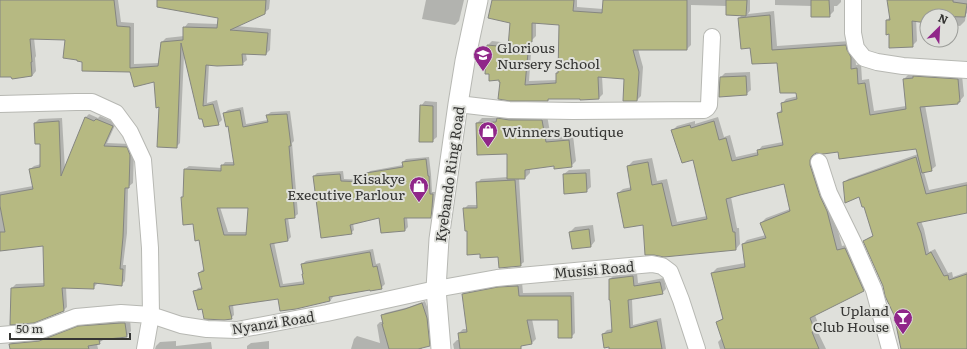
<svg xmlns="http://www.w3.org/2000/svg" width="967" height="349" font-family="Literata,serif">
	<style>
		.shadow { fill: #0003; fill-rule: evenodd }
		.building { fill: #b6b982; stroke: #858681; fill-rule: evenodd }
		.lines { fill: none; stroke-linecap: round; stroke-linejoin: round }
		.minor-casing { stroke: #b7b8b3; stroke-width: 18 }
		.tertiary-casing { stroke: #b7b8b3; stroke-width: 21 }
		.minor { stroke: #fff; stroke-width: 16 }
		.tertiary { stroke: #fff; stroke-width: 19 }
		.labels { text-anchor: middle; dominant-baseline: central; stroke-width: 4; stroke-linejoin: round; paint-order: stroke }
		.poi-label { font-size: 14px; fill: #363634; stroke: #dfe0db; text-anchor: start }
		.street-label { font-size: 14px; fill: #363634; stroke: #dfe0db }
	</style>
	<rect width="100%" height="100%" fill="#dfe0db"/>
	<g class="shadow">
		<polygon points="0,0 118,0 121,22 134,23 134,64 160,63 162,42 166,38 184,36 184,28 188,23 219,24 220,17 175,0 270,0 269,9 264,13 236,26 271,29 270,50 266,54 246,54 247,60 242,64 209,64 207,103 217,100 222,120 218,124 205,126 184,55 180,143 176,147 160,106 155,80 130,71 83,61 66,39 34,38 36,56 35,58 36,71 32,76 13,78 12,76 0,76"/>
		<polygon points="426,0 464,0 459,21 455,25 422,19"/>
		<path d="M493 0H577V7L603 9 604 0H750V11L748 14 774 11 777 46 850 41 855 52 856 65 861 64 862 80 869 79 874 111 906 106 904 79 909 74H917L962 75 964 96 958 103 925 105 936 166 931 170 924 172 929 190 967 182V212L921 221 924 229 929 252 935 249 948 273 952 272 953 277 967 272V349H902L895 315 884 286 864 241 868 238 874 235 865 205 860 196 844 183 848 179 918 154 917 148 816 152 814 154V160L832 207 842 246 850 244 868 286 863 290 815 315 819 326 816 328 826 349H720L718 342 722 338 717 323 724 317 712 273 717 268 745 263 743 244 747 240 766 235 761 223 766 218 790 209 785 183 731 197 737 228H739L740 244 736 249 665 256 644 224 618 193 623 189 632 187 628 166 633 161 652 158 657 181 667 179 677 222 707 216 693 159 672 131 677 126 695 121V124L718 117 724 137 730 135 736 157 758 152V151L762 146 783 142 778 113 782 109V104L786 99 798 96 778 61 751 47 739 18 742 15 727 6 691 5V45L687 49H638L643 67 641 96 637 100 625 78 602 76 603 94 599 98 581 99 550 98 548 100 501 81 488 45 492 41 509 43 511 22ZM536 22 560 24 559 71 557 73V80L529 81 532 40 536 36Z"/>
		<polygon points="775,0 841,0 841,2 837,6 834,6 834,11 829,16 812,6 775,5"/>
		<polygon points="888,0 917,0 916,18 917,41 912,46 890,33 887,20 891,16"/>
		<polygon points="939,0 967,0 967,13 966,14 965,21 960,26 951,25 951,16"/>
		<polygon points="750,72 751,90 746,94 721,77 725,73"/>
		<polygon points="425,101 437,102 437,137 432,141 421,106"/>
		<path d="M243 107 246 124 268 120 267 115 271 112 290 111 294 141 292 143 298 214 294 217 288 218 291 237 287 241 274 242 283 284 305 281 302 264 306 261 373 249 376 264 380 263 385 284 381 288 333 296V297L330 301 279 298 233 304 234 315 231 318 203 308 195 292 198 288 203 287 199 273 202 270 204 269 200 239 184 196 185 169 189 166 222 168V166L225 162H234L229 125 224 113 228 110ZM220 207H249L247 232H228Z"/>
		<polygon points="89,114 98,118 100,116 116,123 107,143 130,144 134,151 133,183 128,187 127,233 123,265 126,265 125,281 121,285 97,282 97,284 93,288 66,287 67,307 63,311 12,288 16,284 45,283 44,245 0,250 0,192 33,186 30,169 34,166 41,164 41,143 35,123 39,119 62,118 65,170 85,118"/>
		<polygon points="503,114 547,115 551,138 573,135 576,161 571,166 555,165 530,168 530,173 525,178 519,178 524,262 520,265 499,256 481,253 468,230 464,209 468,205 478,205 477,183 481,179 508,177 508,153 477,123 482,118 499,118"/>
		<polygon points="429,157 431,174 432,192 435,192 433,214 430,217 407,217 408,227 405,230 380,217 353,223 354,230 351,233 314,176 317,173 343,171 344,179 367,180 367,174 370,171 403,165 403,162 406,159"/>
		<polygon points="590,169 591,187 586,191 564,174 569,170"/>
		<polygon points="593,225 595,241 591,246 573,248 570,232 575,227"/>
		<polygon points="637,273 638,283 664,278 666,289 662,293 632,299 633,325 661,318 666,349 610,349 603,334 607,330 613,329 610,279 614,275"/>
		<polygon points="522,282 523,293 574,292 575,333 571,337 559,319 532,319 536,339 532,343 504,349 454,349 453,344 457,340 460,340 459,333 463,329 468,329 463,294 467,290"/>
		<polygon points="425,301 430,315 432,342 429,345 422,347 422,349 351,349 354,339 357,336 380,343 377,325 380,322 383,322 382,316 385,313 409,307"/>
		<polygon points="130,319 131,331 127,336 104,339 99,343 97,344 98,349 11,349 10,344 15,339 84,322"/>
		<polygon points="176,341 176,346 211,342 212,349 155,349 156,346 160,342"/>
		<polygon points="269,341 269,349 247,349 247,346 251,343"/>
	</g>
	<g class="building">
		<polygon points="0,0 114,0 117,26 130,27 130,68 158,66 161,42 183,40 183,27 217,28 218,18 157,7 157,0 266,0 265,14 230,30 268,33 266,55 242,54 243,65 217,66 206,65 203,106 213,104 219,125 204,127 202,119 199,119 181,43 177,148 157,147 159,107 156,108 154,82 134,87 130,72 82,71 82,62 77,61 77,60 63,58 65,40 30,39 32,62 31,62 32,76 12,79 11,77 0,77"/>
		<path d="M492 0H574L573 11 602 13 603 0H687V50H633L639 72 637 101H623L624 79 598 77 599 99 580 100V99H548V101H510L498 99 500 82H499V80L489 81V74H485L487 45 508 47 510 23 488 18ZM532 23 559 25 558 73H556V83L525 85 529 42H532Z"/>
		<polygon points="726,0 747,0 746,16 726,15"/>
		<polygon points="811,0 829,0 830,17 811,17"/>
		<polygon points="887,0 953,0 953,2 967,4 965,17 927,16 927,23 912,21 913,47 889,48 889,34 886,35 886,20 890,20"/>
		<polygon points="770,15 772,50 846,45 847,50 851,57 851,69 857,68 858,84 865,83 870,115 906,109 903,79 913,78 913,76 958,79 960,102 958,102 958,104 920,107 932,171 922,173 916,149 839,159 838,152 823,154 816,153 812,156 810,160 810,165 820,196 827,211 837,250 845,248 864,291 810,318 815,331 812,332 819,349 725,349 716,322 723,319 711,273 745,267 742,244 766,238 760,223 790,211 784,184 740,195 726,199 733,232 735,232 736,250 664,257 654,255 645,255 643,225 624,228 617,193 631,190 627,166 648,162 652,185 662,183 672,226 707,219 693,160 682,163 671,130 690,125 691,128 714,121 719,140 726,138 732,161 758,155 757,150 783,145 777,113 782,112 781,103 797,99 796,93 780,93 777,63 752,64 750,48 741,49 738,18"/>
		<polygon points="746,76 747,95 719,97 720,77"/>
		<polygon points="420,105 433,106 433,142 419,142"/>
		<path d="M240 110 243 127 268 122 266 115 287 114 291 146H289L295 218 285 219 288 241 270 244 280 287 304 284 302 274H303L301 264 370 252 373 267 377 266 382 289 370 291V290L329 297 330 301 296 309 280 311 278 299 229 306 232 319 224 320 204 319 202 309 198 310 193 291 202 289 198 273 204 271 199 240 195 241 193 224 183 225 181 197H183L184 169 221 171V165H234L228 126 226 127 223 113ZM217 208H248L246 235H224Z"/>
		<polygon points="85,117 94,121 96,119 113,126 104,146 127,147 130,155 129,188 125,188 123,237 120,269 123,269 122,286 94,283 94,289 62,288 64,311 34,323 10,325 11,288 44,286 43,246 0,251 0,232 5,232 0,206 0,195 33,189 29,169 40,167 40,144 35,144 34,123 59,121 61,176"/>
		<polygon points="497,118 509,120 542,120 546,142 569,140 572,167 554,169 554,166 525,170 525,179 507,179 507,154 477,155 476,123 496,122"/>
		<polygon points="916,157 926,194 967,185 967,213 917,223 921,233 926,255 931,252 944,276 948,275 949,280 967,274 967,349 901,349 894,315 885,296 883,286 863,241 873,236 864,207 862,207 859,197 845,203 843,182"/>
		<polygon points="426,159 428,176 429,176 430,194 433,194 432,208 431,218 404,218 405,231 381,233 379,218 350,225 352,234 321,238 313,176 340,174 341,181 366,182 366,173 403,167 402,162"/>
		<polygon points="586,173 587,192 564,194 563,174"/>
		<polygon points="515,180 521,266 499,268 498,257 480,258 480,254 467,255 467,231 465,231 463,208 477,208 476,182"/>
		<polygon points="589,229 591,247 572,249 569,232"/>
		<polygon points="633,276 634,286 660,282 663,294 628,300 630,328 657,321 662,349 609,349 609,347 604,348 602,334 612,332 610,300 609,300 609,279"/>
		<polygon points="518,286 519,296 571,296 572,338 558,338 558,320 527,320 532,344 521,346 521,349 460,349 458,333 467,332 462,294 498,287"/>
		<polygon points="422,303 427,318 430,346 418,349 389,349 382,324 383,324 381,315 405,309"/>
		<polygon points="121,323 125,323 127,337 99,340 100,344 88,346 89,349 10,349 9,344 39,341 78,326"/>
	</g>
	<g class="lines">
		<g class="minor-casing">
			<g id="minor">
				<polyline points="853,0 853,33 856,48 864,58 877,62 903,66 967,70"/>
				<polyline points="0,104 76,102 92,102 116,113 130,132 143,160 150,248 151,315 181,325 207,329 237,330 327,313 436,289 497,278 652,264 662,266 670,272 681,300 697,349"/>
				<polyline points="458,104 509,110 573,111 704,110 707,108 709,105 712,37"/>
				<polyline points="819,162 829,193 853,242 874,290 890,349"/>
				<polyline points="0,335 36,332 76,317 121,313 151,315 145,349"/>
			</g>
		</g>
		<g class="tertiary-casing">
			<polyline id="tertiary" points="441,349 436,289 439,239 458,104 465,61 478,0"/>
		</g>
		<use href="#minor" class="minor"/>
		<use href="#tertiary" class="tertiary"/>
	</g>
	<defs>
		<g id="school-pin" transform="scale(1)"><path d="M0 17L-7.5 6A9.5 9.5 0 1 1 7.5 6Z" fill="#902689" stroke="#dfe0db"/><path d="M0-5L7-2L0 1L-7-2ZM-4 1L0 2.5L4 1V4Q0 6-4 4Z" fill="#fff"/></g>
		<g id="shop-pin" transform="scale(1)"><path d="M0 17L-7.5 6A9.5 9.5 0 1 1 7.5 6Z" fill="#902689" stroke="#dfe0db"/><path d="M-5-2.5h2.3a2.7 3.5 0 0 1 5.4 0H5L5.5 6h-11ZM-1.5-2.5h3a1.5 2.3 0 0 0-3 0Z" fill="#fff"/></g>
		<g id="bar-pin" transform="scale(1)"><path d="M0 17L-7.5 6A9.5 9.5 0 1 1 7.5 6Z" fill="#902689" stroke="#dfe0db"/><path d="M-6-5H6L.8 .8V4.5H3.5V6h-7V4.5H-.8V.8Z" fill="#fff"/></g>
	</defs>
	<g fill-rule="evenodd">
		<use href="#school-pin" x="483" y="55"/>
		<use href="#shop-pin" x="488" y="131"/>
		<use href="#shop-pin" x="419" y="186"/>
		<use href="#bar-pin" x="903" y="318"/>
	</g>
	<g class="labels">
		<g class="poi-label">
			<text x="497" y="47">Glorious<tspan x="497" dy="16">Nursery School</tspan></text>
			<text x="502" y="131">Winners Boutique</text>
			<text x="405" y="178" text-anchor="end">Kisakye<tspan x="405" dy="16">Executive Parlour</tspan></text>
			<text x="889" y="310" text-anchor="end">Upland<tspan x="889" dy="16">Club House</tspan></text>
		</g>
		<g class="street-label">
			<text transform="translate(449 174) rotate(-82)">Kyebando Ring Road</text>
			<text transform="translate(594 269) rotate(-5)">Musisi Road</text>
			<text transform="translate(273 322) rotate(-9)">Nyanzi Road</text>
		</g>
	</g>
	<g transform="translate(939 28) rotate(24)"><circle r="19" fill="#dfe0db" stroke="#9b9c98"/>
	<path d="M0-3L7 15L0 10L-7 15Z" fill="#902689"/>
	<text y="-6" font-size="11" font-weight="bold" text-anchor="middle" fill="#363634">N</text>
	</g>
	<path d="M10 333v6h120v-6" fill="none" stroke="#363634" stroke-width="2"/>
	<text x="16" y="333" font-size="12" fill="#363634" stroke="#dfe0db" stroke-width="3" paint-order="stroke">50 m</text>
</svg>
